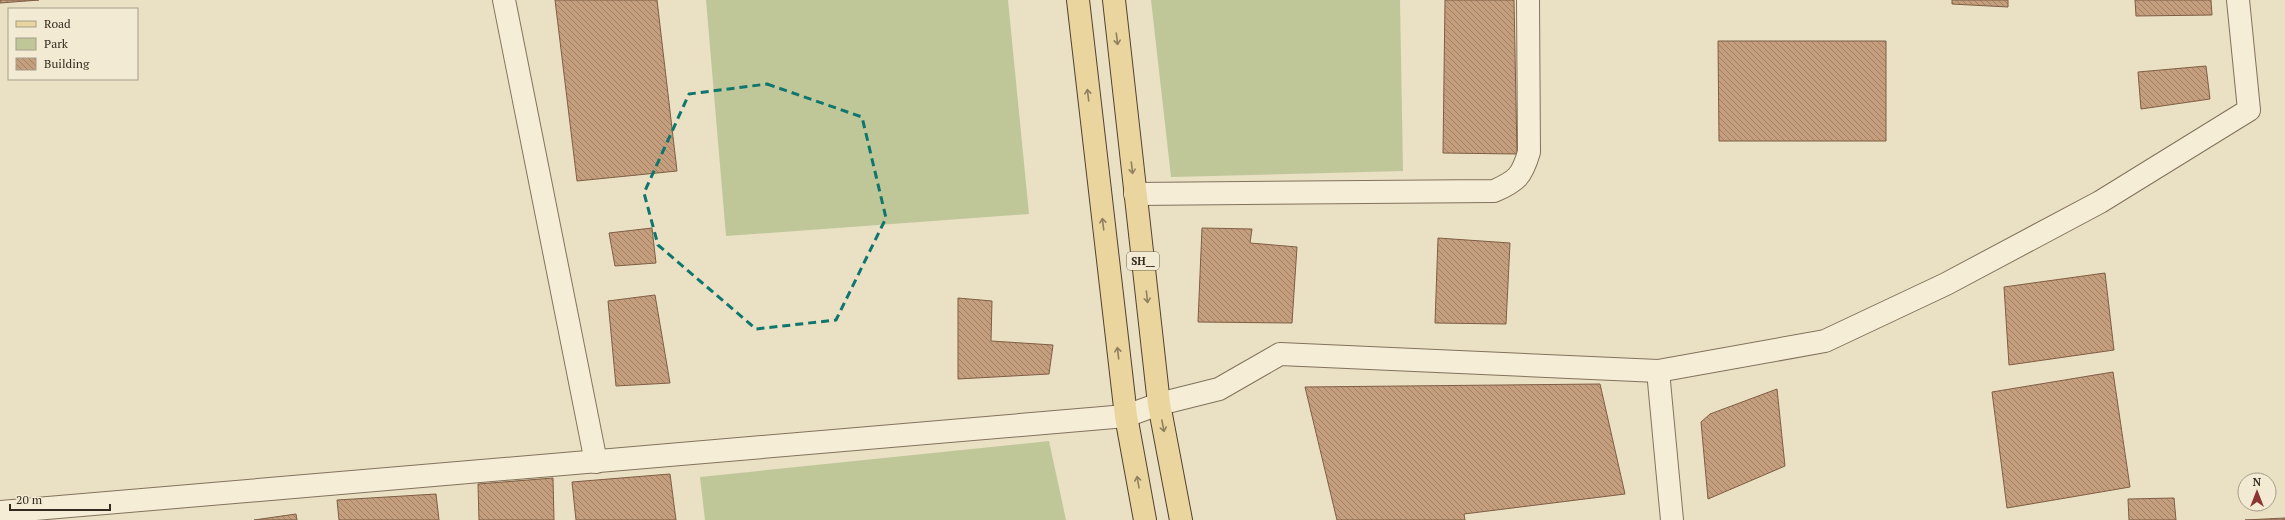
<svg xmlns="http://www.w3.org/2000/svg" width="2285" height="520" font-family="'PT Serif',serif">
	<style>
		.green { fill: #bfc799 }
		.building { fill: url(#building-back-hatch); stroke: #7f5e44 }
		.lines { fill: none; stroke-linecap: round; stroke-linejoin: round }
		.minor-casing { stroke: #82725c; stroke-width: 24 }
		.major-casing { stroke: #514130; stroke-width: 24 }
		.minor { stroke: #f5edd6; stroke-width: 22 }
		.major { stroke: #ead59f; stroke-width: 22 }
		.oneway { stroke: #8f805f }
		.marked { fill: none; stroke: #0f766e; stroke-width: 3; stroke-dasharray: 8 5; stroke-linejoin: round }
		.labels { text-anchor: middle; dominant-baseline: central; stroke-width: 4; stroke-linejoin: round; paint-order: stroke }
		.shield { fill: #f2ead3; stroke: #6d6455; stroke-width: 1 }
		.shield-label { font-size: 11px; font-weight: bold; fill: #342a1f }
	</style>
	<defs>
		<pattern id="building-back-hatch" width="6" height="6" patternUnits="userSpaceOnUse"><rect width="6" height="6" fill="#c49e7d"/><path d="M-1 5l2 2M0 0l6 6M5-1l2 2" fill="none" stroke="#a08166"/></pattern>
	</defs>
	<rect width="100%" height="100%" fill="#eae0c4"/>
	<g class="green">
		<polygon points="706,0 1008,0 1029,214 726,236"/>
		<polygon points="1151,0 1400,0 1403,171 1171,177"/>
		<polygon points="1049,441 1066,520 705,520 700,477"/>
	</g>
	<g class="building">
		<polygon points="0,0 39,0 0,3"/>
		<polygon points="555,0 657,0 677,171 577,181"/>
		<polygon points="1445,0 1514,0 1517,154 1443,153"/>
		<polygon points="1952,0 2008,0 2008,7 1952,4"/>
		<polygon points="2135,0 2211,0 2212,15 2136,16"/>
		<polygon points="1718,41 1886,41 1886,141 1719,141"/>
		<polygon points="2206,66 2210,99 2141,109 2138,72"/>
		<polygon points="652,228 656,263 615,266 609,233"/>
		<polygon points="1202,228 1252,229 1250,243 1297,247 1292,323 1198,322"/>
		<polygon points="1438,238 1510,243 1506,324 1435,323"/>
		<polygon points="2105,273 2114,350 2009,365 2004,287"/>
		<polygon points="655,295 670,383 616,386 608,301"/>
		<polygon points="958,298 992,301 991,341 1053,345 1049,374 958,379"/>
		<polygon points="2113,372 2130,487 2007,508 1992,392"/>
		<polygon points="1600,384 1625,494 1464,514 1465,520 1337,520 1305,387"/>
		<polygon points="1777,389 1785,466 1708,499 1701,422 1710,414"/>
		<polygon points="670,474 676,520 576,520 572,482"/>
		<polygon points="553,478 554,520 479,520 478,484"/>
		<polygon points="436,494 439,520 339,520 337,500"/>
		<polygon points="2174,498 2176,520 2129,520 2128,499"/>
		<polygon points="296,514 297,520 254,520"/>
		<polygon points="2285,518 2285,520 2245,520"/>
	</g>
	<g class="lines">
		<g class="minor-casing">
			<g id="minor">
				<polyline points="504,0 596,462"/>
				<path d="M1135 194 1494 191C1517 181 1522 176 1529 152L1528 0"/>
				<polyline points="1658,371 1672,520"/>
				<polyline points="0,512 1126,416 1159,404 1219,389 1280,354 1658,371 1825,341 1946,284 2100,202 2249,110 2238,0"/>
			</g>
		</g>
		<g class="major-casing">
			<g id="major">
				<polyline points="1078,0 1126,416 1145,520"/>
				<polyline points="1114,0 1159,404 1181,520"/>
			</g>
		</g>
		<use href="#minor" class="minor"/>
		<use href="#major" class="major"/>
	</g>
	<defs><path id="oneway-shaft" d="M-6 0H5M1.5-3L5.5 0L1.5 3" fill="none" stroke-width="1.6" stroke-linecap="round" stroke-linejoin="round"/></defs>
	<g class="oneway">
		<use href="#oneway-shaft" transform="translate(1117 39) rotate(83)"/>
		<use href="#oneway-shaft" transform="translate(1088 95) rotate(-97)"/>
		<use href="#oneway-shaft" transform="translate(1132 168) rotate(83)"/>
		<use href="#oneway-shaft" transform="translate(1103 224) rotate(-97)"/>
		<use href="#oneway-shaft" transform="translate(1147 297) rotate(84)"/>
		<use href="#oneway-shaft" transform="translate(1118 353) rotate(-97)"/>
		<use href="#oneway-shaft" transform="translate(1163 426) rotate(79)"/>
		<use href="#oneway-shaft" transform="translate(1138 482) rotate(-100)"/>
	</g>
	<path class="marked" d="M767 84 862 117 886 218 836 320 756 329 658 245 644 193 689 94Z"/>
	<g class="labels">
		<rect class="shield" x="1127" y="252" width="32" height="18" rx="3"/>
		<g class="shield-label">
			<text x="1143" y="261">SH__</text>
		</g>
	</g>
	<rect x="8" y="8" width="130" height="72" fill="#f2ead3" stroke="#a69d8b"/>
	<rect x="16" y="21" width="20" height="6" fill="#ead59f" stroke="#a69d8b"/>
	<text x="44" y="28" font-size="12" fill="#342a1f">Road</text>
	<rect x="16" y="38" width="20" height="12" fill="#bfc799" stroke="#a69d8b"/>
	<text x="44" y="48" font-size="12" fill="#342a1f">Park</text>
	<rect x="16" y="58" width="20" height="12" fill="url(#building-back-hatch)" stroke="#a69d8b"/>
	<text x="44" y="68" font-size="12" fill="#342a1f">Building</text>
	<g transform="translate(2257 492)"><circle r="19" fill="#f2ead3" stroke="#a69d8b"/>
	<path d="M0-3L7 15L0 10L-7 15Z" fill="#8c3532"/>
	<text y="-6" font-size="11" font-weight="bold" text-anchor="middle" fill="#342a1f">N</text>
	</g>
	<path d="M10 504v6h100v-6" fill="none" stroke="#342a1f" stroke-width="2"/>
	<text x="16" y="504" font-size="12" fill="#342a1f" stroke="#f2ead3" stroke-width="3" paint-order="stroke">20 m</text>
</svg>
